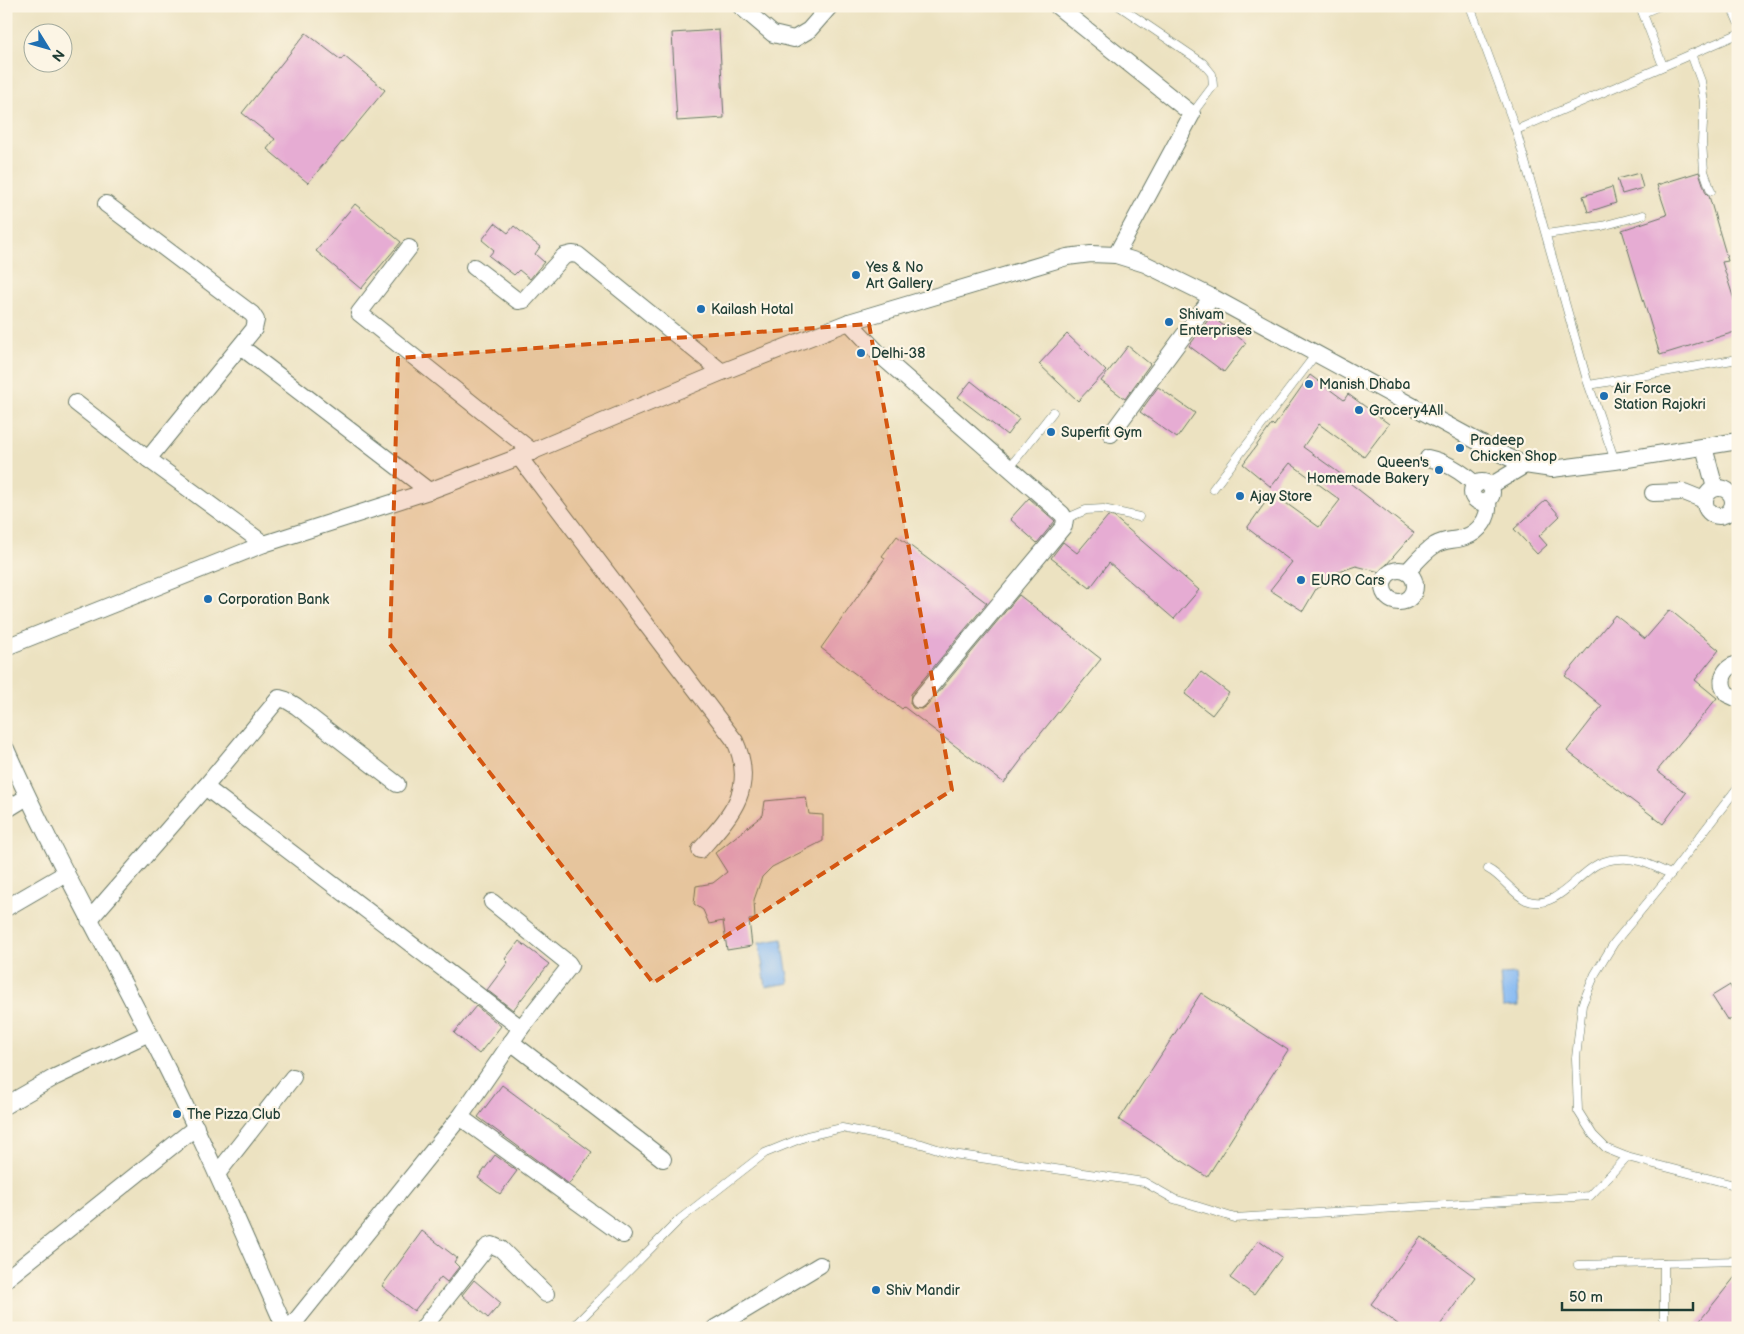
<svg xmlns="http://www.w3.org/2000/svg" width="1744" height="1334" font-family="'Balsamiq Sans',sans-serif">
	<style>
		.water { fill: #85b9f3; stroke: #527b94 }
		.building { fill: #e6acd3 }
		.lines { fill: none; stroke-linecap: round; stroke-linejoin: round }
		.service-casing { stroke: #677765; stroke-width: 9 }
		.minor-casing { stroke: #677765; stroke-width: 18 }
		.service { stroke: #fff; stroke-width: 8 }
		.minor { stroke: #fff; stroke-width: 16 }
		.marked { fill: #d45610; fill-opacity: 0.2; stroke: #d45610; stroke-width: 4; stroke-dasharray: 10 6; stroke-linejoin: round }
		.poi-dot { fill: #1f6fb2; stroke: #fcf5e5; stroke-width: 2 }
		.labels { text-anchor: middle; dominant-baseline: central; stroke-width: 4.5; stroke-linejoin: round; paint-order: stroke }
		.poi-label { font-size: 14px; fill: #1f3d34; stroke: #fcf5e5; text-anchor: start }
	</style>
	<rect width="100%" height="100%" fill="#fcf5e5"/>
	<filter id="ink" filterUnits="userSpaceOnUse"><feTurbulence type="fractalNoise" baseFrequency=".02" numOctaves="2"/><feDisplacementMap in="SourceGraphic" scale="10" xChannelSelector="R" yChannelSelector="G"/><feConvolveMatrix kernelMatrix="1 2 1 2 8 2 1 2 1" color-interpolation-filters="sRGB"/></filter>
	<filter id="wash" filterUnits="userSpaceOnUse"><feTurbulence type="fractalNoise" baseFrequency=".0096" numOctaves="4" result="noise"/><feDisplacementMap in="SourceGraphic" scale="20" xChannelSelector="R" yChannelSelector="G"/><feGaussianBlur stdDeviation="1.12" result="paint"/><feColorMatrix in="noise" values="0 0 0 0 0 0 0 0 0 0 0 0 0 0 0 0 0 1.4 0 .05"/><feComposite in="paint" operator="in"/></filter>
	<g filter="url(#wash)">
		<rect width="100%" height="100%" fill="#ece2c1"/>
		<g class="water">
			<polygon points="782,939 789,983 766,987 759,943"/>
			<polygon points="1516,974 1519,1006 1503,1007 1500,975"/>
		</g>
		<g id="blocks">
			<g class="building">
				<polygon points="719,30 724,118 677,121 672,33"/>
				<polygon points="306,33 341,60 344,56 385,90 308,183 267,149 275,139 242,113"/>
				<polygon points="1699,172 1706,193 1709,196 1728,261 1722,262 1738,312 1738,331 1660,355 1622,230 1667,215 1657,185"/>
				<polygon points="1639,173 1643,188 1622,194 1617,179"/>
				<polygon points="1612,187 1616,203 1588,212 1583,196"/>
				<polygon points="355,204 401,242 361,289 316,251"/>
				<polygon points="495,223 508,233 514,226 540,247 535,254 544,262 530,279 519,270 514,275 489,256 494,250 482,240"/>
				<polygon points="1211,316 1246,343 1224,372 1189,346"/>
				<polygon points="1067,334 1106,371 1078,401 1039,364"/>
				<polygon points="1128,346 1150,364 1125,399 1101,381"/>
				<polygon points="1310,375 1344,400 1348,394 1389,424 1364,457 1319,424 1303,447 1342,475 1341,476 1414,533 1380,572 1356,566 1335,573 1316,589 1303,611 1270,590 1292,562 1247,528 1272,493 1319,527 1340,500 1290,463 1271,487 1243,464 1272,424 1274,426"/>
				<polygon points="971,381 1019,419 1007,435 958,397"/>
				<polygon points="1158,387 1195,413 1177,438 1140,412"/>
				<polygon points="1029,498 1055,521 1037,543 1010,519"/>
				<polygon points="1546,500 1560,516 1539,536 1547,545 1537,554 1514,529"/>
				<polygon points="1108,516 1114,517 1199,590 1174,619 1109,563 1090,588 1051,558 1063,542 1077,553"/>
				<polygon points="897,536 987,603 911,694 910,703 913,708 922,709 927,706 1019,595 1101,659 1021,758 1022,759 1004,783 904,707 902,709 821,648 885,558 882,556"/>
				<polygon points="1670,610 1719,650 1695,680 1717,698 1657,771 1686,793 1663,824 1567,751 1602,706 1565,676 1615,615 1645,639"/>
				<polygon points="1201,672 1229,693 1212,715 1185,694"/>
				<polygon points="806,797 809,814 823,815 823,841 772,867 762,877 754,900 755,919 749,920 752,946 727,950 723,921 709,924 703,910 694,904 696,886 713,883 727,872 715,853 763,815 765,801"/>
				<polygon points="519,941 549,964 513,1010 487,990 508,962 505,959"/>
				<polygon points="1730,985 1732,990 1738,986 1738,1015 1728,1021 1712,996"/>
				<polygon points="1201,993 1288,1050 1207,1177 1119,1120"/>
				<polygon points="476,1006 501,1026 479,1054 454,1033"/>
				<polygon points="502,1085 592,1152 569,1184 478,1117"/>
				<polygon points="495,1155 517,1171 500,1194 478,1178"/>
				<polygon points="422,1231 457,1258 454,1262 459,1267 447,1282 441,1277 414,1311 382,1286"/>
				<polygon points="1421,1237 1475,1277 1438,1328 1403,1328 1371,1304"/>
				<polygon points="1259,1240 1282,1257 1254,1295 1230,1278"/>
				<polygon points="1738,1273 1738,1328 1694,1328"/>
				<polygon points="474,1280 501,1303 488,1318 462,1295"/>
			</g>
		</g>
	</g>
	<g filter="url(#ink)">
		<use href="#blocks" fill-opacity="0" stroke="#677765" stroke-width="1"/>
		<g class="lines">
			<g class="service-casing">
				<g id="service">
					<polyline points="1119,6 1203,63 1212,74 1213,86 1192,114"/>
					<polyline points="1470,6 1516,130 1587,380 1615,461"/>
					<polyline points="1640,6 1663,66"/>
					<polyline points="1731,6 1738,22"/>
					<polyline points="1643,13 1659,6"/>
					<polyline points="1691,54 1701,81 1704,103 1702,142 1704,171 1711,191"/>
					<polyline points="1516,130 1738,34"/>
					<polyline points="1546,234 1602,226 1643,215"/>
					<polyline points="1589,385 1738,359"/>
					<polyline points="1009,468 1053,412"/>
					<polyline points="1213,489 1316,354"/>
					<polyline points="1065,519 1086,510 1103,509 1139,517"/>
					<polyline points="1738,787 1671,874 1614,943 1595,974 1582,1005 1576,1058 1578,1111 1593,1135 1607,1149 1627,1157 1738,1186"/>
					<path d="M1488 869C1502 876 1514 895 1526 900 1555 912 1576 875 1598 864 1605 861 1613 859 1620 859 1638 857 1656 868 1671 874"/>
					<polyline points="1664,1263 1664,1328"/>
					<polyline points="1578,1265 1738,1261"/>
					<polyline points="572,1328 680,1219 765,1153 807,1136 842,1128 922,1144 953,1154 1144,1182 1174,1199 1235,1218 1590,1196 1627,1157"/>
				</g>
			</g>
			<g class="minor-casing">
				<g id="minor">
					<polyline points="740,6 773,34 794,39 809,30 830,6"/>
					<polyline points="1057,6 1192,114 1116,255"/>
					<polyline points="106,204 252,314 256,320 254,329 148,459"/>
					<polyline points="409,248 359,313 533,452"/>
					<polyline points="474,267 518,301 524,300 564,256 572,254 578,255 722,372"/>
					<polyline points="849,322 880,355 1062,514 1065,519 1064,526 919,700"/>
					<polyline points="249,353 429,491"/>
					<polyline points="76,403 148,459 264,544"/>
					<polyline points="1111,434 1212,297"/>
					<polyline points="1704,447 1715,488"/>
					<path d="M519 457 735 741C757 790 730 816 700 850"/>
					<path d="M1428 458C1447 462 1461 471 1476 485"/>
					<circle cx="1482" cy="492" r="10"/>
					<polyline points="1490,486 1525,465"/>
					<circle cx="1719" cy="502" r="14"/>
					<polyline points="1653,493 1684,492 1704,500"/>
					<circle cx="1399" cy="586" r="16"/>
					<path d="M1407 572C1416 562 1424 552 1435 545 1445 539 1455 541 1465 537 1480 532 1490 517 1488 501"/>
					<polyline points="6,647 264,544 429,491 519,457 722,372 849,322 1067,257 1091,254 1116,255 1145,264 1212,297 1497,452 1525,465 1552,469 1615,461 1738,441"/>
					<path d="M1738 664C1723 667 1718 682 1727 694L1738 699"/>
					<path d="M6 749C49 846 101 938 149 1033 199 1129 241 1229 285 1328"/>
					<polyline points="205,787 521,1028"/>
					<polyline points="6,810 27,797"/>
					<polyline points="6,908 66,873"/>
					<polyline points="89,920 205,787 279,698 286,700 296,706 397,784"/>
					<polyline points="511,1042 663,1159"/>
					<polyline points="6,1105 55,1077 149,1033"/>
					<polyline points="460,1117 623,1235"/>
					<polyline points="217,1174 293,1077"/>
					<polyline points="6,1279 196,1127"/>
					<polyline points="290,1328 460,1117 521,1028 570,966 568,963 492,902"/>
					<polyline points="423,1328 487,1247 492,1245 501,1249 546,1294"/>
					<polyline points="715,1328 820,1265"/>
				</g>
			</g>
			<use href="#service" class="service"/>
			<use href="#minor" class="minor"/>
		</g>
	</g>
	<path class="marked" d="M869 324 952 790 653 983 390 644 398 358Z"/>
	<g class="poi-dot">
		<circle cx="856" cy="275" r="5"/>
		<circle cx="701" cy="309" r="5"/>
		<circle cx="1169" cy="322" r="5"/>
		<circle cx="861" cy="353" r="5"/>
		<circle cx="1309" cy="384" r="5"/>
		<circle cx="1604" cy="396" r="5"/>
		<circle cx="1359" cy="410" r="5"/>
		<circle cx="1051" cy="432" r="5"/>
		<circle cx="1460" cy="448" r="5"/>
		<circle cx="1439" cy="470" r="5"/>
		<circle cx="1240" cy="496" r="5"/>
		<circle cx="1301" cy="580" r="5"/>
		<circle cx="208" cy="599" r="5"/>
		<circle cx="177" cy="1114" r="5"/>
		<circle cx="876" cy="1290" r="5"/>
	</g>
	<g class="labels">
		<g class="poi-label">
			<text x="866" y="267">Yes &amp; No<tspan x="866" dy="16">Art Gallery</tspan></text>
			<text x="711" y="309">Kailash Hotal</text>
			<text x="1179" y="314">Shivam<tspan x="1179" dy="16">Enterprises</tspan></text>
			<text x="871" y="353">Delhi-38</text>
			<text x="1319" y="384">Manish Dhaba</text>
			<text x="1614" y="388">Air Force<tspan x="1614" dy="16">Station Rajokri</tspan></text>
			<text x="1369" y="410">Grocery4All</text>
			<text x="1061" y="432">Superfit Gym</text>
			<text x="1470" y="440">Pradeep<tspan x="1470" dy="16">Chicken Shop</tspan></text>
			<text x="1429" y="462" text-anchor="end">Queen's<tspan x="1429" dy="16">Homemade Bakery</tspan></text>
			<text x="1250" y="496">Ajay Store</text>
			<text x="1311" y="580">EURO Cars</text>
			<text x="218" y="599">Corporation Bank</text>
			<text x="187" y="1114">The Pizza Club</text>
			<text x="886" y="1290">Shiv Mandir</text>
		</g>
	</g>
	<rect width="1744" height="1334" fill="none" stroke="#fcf5e5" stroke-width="25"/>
	<g transform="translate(48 48) rotate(127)"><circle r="24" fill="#fcf5e5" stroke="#a4ab9e"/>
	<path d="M0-4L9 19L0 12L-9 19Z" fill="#1f6fb2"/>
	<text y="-8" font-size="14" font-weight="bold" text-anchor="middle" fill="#1f3d34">N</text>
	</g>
	<path d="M1562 1302v8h131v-8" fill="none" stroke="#1f3d34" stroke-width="2.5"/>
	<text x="1569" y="1302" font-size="15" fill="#1f3d34" stroke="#fcf5e5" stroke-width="4" paint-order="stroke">50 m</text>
</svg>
